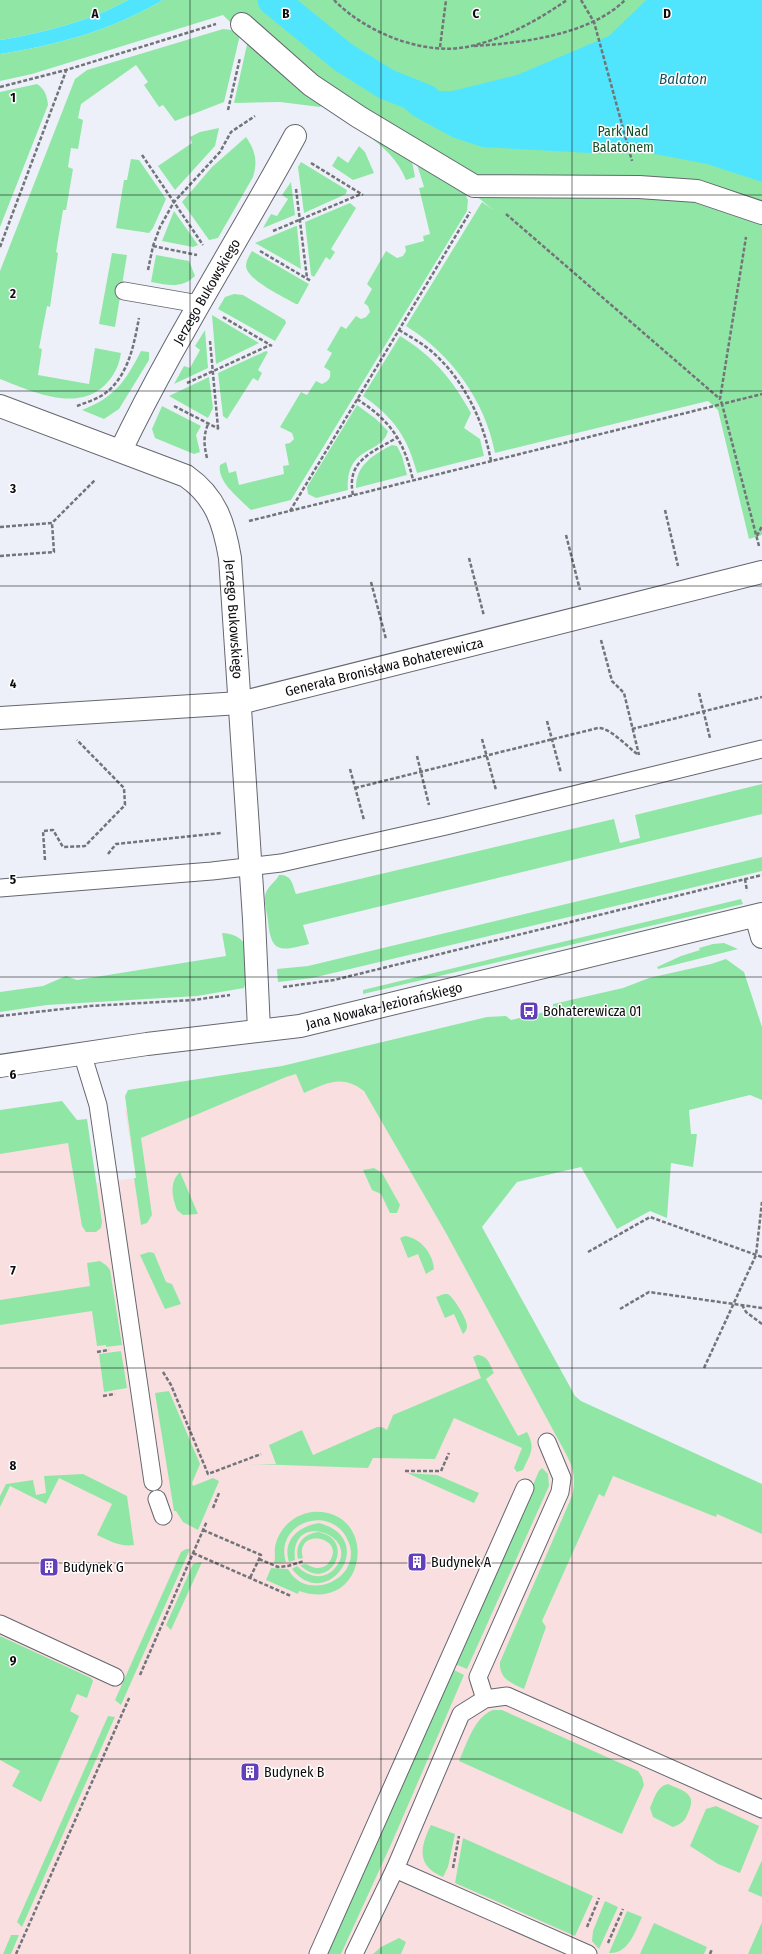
<svg xmlns="http://www.w3.org/2000/svg" width="762" height="1954" font-family="'Fira Sans Condensed',sans-serif">
	<style>
		.industrial { fill: #fadfe0 }
		.green { fill: #90e7a5 }
		.water { fill: #51e5fd }
		.lines { fill: none; stroke-linecap: round; stroke-linejoin: round }
		.canal { stroke: #51e5fd; stroke-width: 31 }
		.lane-casing { stroke: #65676f; stroke-width: 19 }
		.street-casing { stroke: #65676f; stroke-width: 24 }
		.secondary-casing { stroke: #65676f; stroke-width: 24 }
		.path { stroke: #727479; stroke-width: 2.5; stroke-dasharray: 4 2; stroke-linecap: butt }
		.lane { stroke: #fff; stroke-width: 17 }
		.street { stroke: #fff; stroke-width: 22 }
		.secondary { stroke: #fff; stroke-width: 22 }
		.grid { fill: none; stroke: #0c0c0f; stroke-width: 1; stroke-opacity: 0.55 }
		.labels { text-anchor: middle; dominant-baseline: central; stroke-width: 3; stroke-linejoin: round; paint-order: stroke }
		.park-label { font-size: 14px; fill: #105128; stroke: #fff }
		.street-label { font-size: 14px; fill: #0c0c0f; stroke: #fff }
		.poi-label { font-size: 14px; fill: #0c0c0f; stroke: #fff; text-anchor: start }
		.water-label { font-size: 15px; font-style: italic; fill: #14535d; stroke: #fff }
		.grid-label { font-size: 13px; text-anchor: middle; font-weight: bold; fill: #0c0c0f; stroke: #fff; stroke-width: 3; stroke-linejoin: round; paint-order: stroke }
	</style>
	<rect width="100%" height="100%" fill="#edf0f9"/>
	<polygon class="industrial" points="358,1060 561,1435 762,1513 762,1954 0,1954 0,1119 69,1117 79,1185 136,1178 125,1110"/>
	<g class="green">
		<path d="M0 0H128C90 21 43 33 0 40Z"/>
		<path d="M163 0H762V535L749 539 718 410 708 401 495 453C485 400 451 354 406 326L482 202 492 209 469 190 322 105 320 107 280 102 234 103 248 40 223 15 32 74 0 81V54C58 45 112 30 163 0Z"/>
		<path d="M223 29 232 30 240 35 224 102 175 121 163 105 159 107 144 85 148 82 136 65 81 104 78 118 83 120 78 149 71 148 68 167 73 169 66 210H63L56 252 58 253 50 307 47 306 39 348 42 349 38 375 89 384 95 348 121 353C119 366 114 376 105 385 76 413 31 391 0 379V271L75 79 87 70Z"/>
		<path d="M37 84C45 89 47 96 48 105L0 227V92Z"/>
		<polygon points="219,128 215,146 175,190 158,166 192,143 190,137 200,132"/>
		<path d="M365 133 411 156 415 177 406 180C398 159 382 146 365 133Z"/>
		<path d="M246 137C255 150 258 161 253 177L218 238 209 240 182 202 212 167Z"/>
		<polygon points="359,146 365,152 374,173 353,180 332,166 338,156 348,163"/>
		<polygon points="131,159 139,160 166,199 153,228 149,233 116,228 124,180 127,180"/>
		<path d="M416 161 463 190 468 200 467 211 291 500 251 510C239 498 217 482 220 465L226 462 229 473 236 471 239 485 284 474 283 466 289 465 285 444 290 443 294 439 292 433 280 427 301 392 307 395 316 381 322 384C329 381 331 378 330 371L324 367 332 353 327 350 341 326 346 329 356 316 361 319 366 317 370 312 368 306 364 303 372 289 367 284 386 251 397 258 403 256 406 251 405 246 424 241 423 236 430 234 419 188 424 187Z"/>
		<polygon points="301,162 347,190 346,194 304,213 298,167"/>
		<polygon points="291,182 295,215 263,228 271,214 277,216 288,199 282,195"/>
		<polygon points="350,203 356,208 331,249 335,252 330,260 326,257 314,277 311,275 305,222"/>
		<polygon points="174,211 198,245 193,247 162,241"/>
		<polygon points="297,226 301,269 255,243 296,226"/>
		<path d="M252 251 309 284 298 304H296C284 297 247 280 246 266 246 261 249 256 252 251Z"/>
		<polygon points="112,253 127,255 115,327 99,324"/>
		<path d="M156 255 189 261 195 276C182 289 167 285 151 282Z"/>
		<polygon points="234,294 243,295 285,320 286,323 275,341 218,309 225,297"/>
		<polygon points="212,315 259,343 216,364"/>
		<polygon points="205,330 208,368 174,384 184,366 190,368 200,350 195,346"/>
		<path d="M400 336C433 356 452 379 471 413L464 428 480 439 484 456 417 473C407 436 394 418 363 396Z"/>
		<path d="M141 351 149 352V360L119 409 104 419 82 410C115 397 125 382 141 351Z"/>
		<polygon points="266,351 268,352 258,370 262,373 258,381 253,378 227,419 223,416 218,373"/>
		<polygon points="209,377 213,408 208,418 169,396"/>
		<path d="M357 405 376 419 388 431C381 456 346 444 348 490L316 498 308 494 307 487Z"/>
		<polygon points="162,406 201,426 196,435 200,452 194,454 155,438 152,429"/>
		<path d="M392 445 397 446 402 456 407 475 356 488C355 466 374 454 392 445Z"/>
		<path d="M762 784V814L303 925 309 944C281 951 271 954 268 921 267 913 264 903 265 896 266 887 276 882 279 875 292 875 292 883 296 894L614 819 620 843 640 838 635 815Z"/>
		<polygon points="762,857 762,871 312,978 278,982 277,969 308,966"/>
		<polygon points="741,899 743,904 363,994 363,990"/>
		<path d="M222 933C254 934 252 965 244 988L197 996 47 1005 0 1012V992L43 986 66 976 77 980 226 956Z"/>
		<polygon points="724,943 738,949 658,969 657,967 681,956 700,950 699,948 713,944"/>
		<path d="M726 959 744 972 762 1027V1100L750 1095 689 1110 691 1134H697L693 1167 671 1163 667 1218 650 1211 617 1229 581 1167 517 1182 482 1227 575 1396 581 1401 762 1484V1534L717 1514 716 1517 613 1476 604 1497 599 1494 542 1621 546 1627 524 1689C510 1683 499 1678 500 1662L572 1496C578 1473 570 1461 559 1441L446 1233 364 1091C342 1074 327 1083 304 1093L296 1074 286 1077 141 1138 152 1215 147 1223 141 1225 134 1178H136L125 1096 128 1090 282 1066 487 1017 506 1016 511 1020 553 1010V1004L623 988 649 978 711 964Z"/>
		<polygon points="62,1101 77,1120 87,1119 102,1222 101,1228 96,1232 86,1232 82,1226 68,1143 0,1154 0,1110"/>
		<polygon points="374,1168 382,1173 400,1205 397,1213 390,1213 381,1194 372,1190 363,1170"/>
		<path d="M180 1172 198 1214 183 1215 177 1210C172 1197 169 1182 180 1172Z"/>
		<path d="M405 1236C421 1238 433 1254 434 1269L426 1274 418 1254 408 1258 400 1238Z"/>
		<polygon points="149,1252 154,1253 166,1282 172,1284 181,1304 165,1309 140,1255"/>
		<polygon points="100,1261 107,1266 110,1270 122,1345 106,1347 106,1345 97,1346 92,1311 0,1325 0,1300 90,1286 87,1263"/>
		<path d="M444 1294H448C454 1298 467 1319 467 1326 467 1330 465 1332 463 1334L454 1314 445 1318 436 1297Z"/>
		<polygon points="121,1351 127,1388 104,1392 99,1354"/>
		<path d="M477 1355C488 1355 490 1365 494 1373L486 1379 518 1436 527 1432C536 1449 530 1454 523 1470L517 1472 514 1468 522 1448 454 1418 435 1459 373 1458 368 1468 251 1464H276L269 1445 302 1430 313 1455 377 1427H382L387 1430 393 1415 481 1378 473 1357Z"/>
		<polygon points="169,1391 200,1464 192,1483 193,1486 213,1478 219,1481 198,1530 183,1522 176,1511 174,1511 155,1393"/>
		<polygon points="542,1468 548,1474 549,1486 467,1669 455,1664 539,1471"/>
		<polygon points="407,1473 437,1475 479,1493 474,1503"/>
		<path d="M83 1474 127 1496 134 1545C120 1547 110 1541 97 1535L112 1504 59 1478 46 1504 10 1486 0 1507V1496L6 1484 33 1480 36 1495 46 1493 44 1476Z"/>
		<path d="M312 1512C380 1507 369 1615 299 1591L298 1594 266 1580 271 1568 288 1569C306 1603 362 1580 349 1543 333 1501 273 1523 286 1562L274 1563C276 1557 274 1553 275 1547 279 1528 293 1515 312 1512Z"/>
		<path d="M319 1523C380 1539 327 1614 292 1569L297 1566C308 1577 324 1581 335 1568 363 1536 289 1508 295 1560L289 1562C282 1540 299 1526 319 1523Z"/>
		<path d="M318 1532C358 1539 330 1595 300 1565L306 1564C313 1568 319 1570 327 1565 351 1537 294 1526 303 1558L298 1559C295 1544 303 1534 318 1532Z"/>
		<polygon points="186,1549 190,1549 121,1705 115,1700 181,1552"/>
		<polygon points="202,1562 171,1630 166,1625 193,1564"/>
		<polygon points="0,1636 91,1678 93,1681 87,1698 77,1694 70,1711 79,1716 41,1802 12,1786 20,1771 0,1760"/>
		<polygon points="452,1669 464,1675 393,1840 341,1954 326,1954"/>
		<path d="M493 1710H502L638 1771 642 1777 644 1785 622 1834 459 1761C467 1744 474 1717 493 1710Z"/>
		<polygon points="108,1716 115,1717 22,1927 17,1922"/>
		<path d="M668 1784C683 1791 698 1793 688 1813 685 1821 681 1824 673 1827L653 1817 650 1808C654 1799 657 1786 668 1784Z"/>
		<polygon points="716,1806 759,1826 740,1873 718,1864 690,1846 706,1809"/>
		<path d="M431 1825 455 1834 448 1867 443 1877C416 1866 420 1847 431 1825Z"/>
		<polygon points="463,1838 593,1896 575,1936 455,1883"/>
		<polygon points="762,1860 762,1897 748,1891"/>
		<polygon points="605,1901 618,1907 599,1949 592,1941 593,1931"/>
		<path d="M627 1911 642 1917C635 1931 629 1954 609 1953Z"/>
		<polygon points="762,1922 762,1954 748,1954"/>
		<polygon points="654,1923 707,1947 704,1954 640,1954"/>
		<polygon points="11,1935 19,1935 11,1954 3,1954"/>
		<polygon points="399,1938 406,1942 401,1954 373,1954 381,1947"/>
	</g>
	<g class="water">
		<path d="M128 0H163C112 30 58 45 0 54V40C43 33 90 21 128 0Z"/>
		<polygon points="646,0 762,0 762,182 707,164 645,152 607,154 482,147 452,137 412,115 388,94 386,84 391,82 411,88 430,91 452,91 517,75 609,36"/>
	</g>
	<g class="lines">
		<polyline class="canal" points="273,0 343,57 386,84 426,100"/>
		<g class="lane-casing">
			<g id="lane">
				<polyline points="124,291 199,304"/>
				<polyline points="0,888 212,871 281,863 446,826 762,749"/>
				<polyline points="82,1053 98,1105 153,1482"/>
				<polyline points="157,1499 163,1516"/>
				<polyline points="0,1624 115,1677"/>
				<polyline points="485,1699 478,1677 560,1492 562,1478 547,1442"/>
				<polyline points="395,1869 588,1954"/>
				<polyline points="318,1954 525,1488"/>
				<polyline points="354,1954 395,1869 461,1714 485,1699 507,1696 762,1809"/>
			</g>
		</g>
		<g class="street-casing">
			<g id="street">
				<polyline points="242,24 311,85 359,117 474,186 639,187 697,191 762,213"/>
				<path id="s1" d="M0 406 186 476C216 497 224 523 230 558L254 919 259 1030"/>
				<path id="s2" d="M121 450C173 342 238 241 295 136"/>
				<path id="s3" d="M0 718 240 703 762 572"/>
				<polyline points="756,916 762,937"/>
			</g>
		</g>
		<g class="secondary-casing">
			<g id="secondary">
				<path id="s4" d="M0 1066 147 1044 300 1026 762 914"/>
			</g>
		</g>
		<g class="path">
			<path d="M334 0C366 33 426 57 471 46 506 38 538 20 567 0"/>
			<polyline points="581,0 594,22 632,161"/>
			<path d="M474 46C522 43 590 35 625 0"/>
			<polyline points="440,47 446,0"/>
			<polyline points="0,87 66,70 216,24"/>
			<polyline points="228,110 240,58"/>
			<polyline points="142,155 203,245"/>
			<polyline points="311,163 363,195"/>
			<polyline points="296,189 307,278"/>
			<polyline points="506,214 720,399"/>
			<polyline points="273,231 361,194"/>
			<polyline points="153,246 197,255"/>
			<polyline points="0,247 66,71"/>
			<polyline points="260,251 311,281"/>
			<polyline points="148,270 153,246 160,227 174,202 220,152 231,132 255,116"/>
			<polyline points="223,317 272,346"/>
			<path d="M399 330C409 336 420 342 430 350 463 378 483 419 491 461"/>
			<polyline points="210,341 218,428"/>
			<polyline points="187,383 270,345"/>
			<path d="M357 399C391 421 404 441 413 480"/>
			<path d="M77 406C87 402 99 399 108 391 129 373 134 344 139 318"/>
			<polyline points="174,406 219,429"/>
			<path d="M207 458C204 445 203 437 208 424"/>
			<path d="M353 495C346 460 372 453 398 437"/>
			<polyline points="665,510 678,566"/>
			<polyline points="290,511 470,212"/>
			<polyline points="249,521 722,404 720,399 746,237"/>
			<polyline points="0,527 52,523 95,480"/>
			<polyline points="566,535 580,590"/>
			<polyline points="757,536 762,526"/>
			<polyline points="759,546 722,404 762,394"/>
			<polyline points="0,556 54,552 52,523"/>
			<polyline points="469,558 484,616"/>
			<polyline points="371,582 386,639"/>
			<polyline points="601,640 612,681 624,693 639,755"/>
			<polyline points="699,693 710,738"/>
			<polyline points="547,721 561,773"/>
			<polyline points="632,729 762,697"/>
			<polyline points="482,739 496,790"/>
			<polyline points="417,756 429,805"/>
			<polyline points="350,769 364,820"/>
			<path d="M355 788 598 728C609 727 628 747 637 754"/>
			<polyline points="108,854 116,844 221,833"/>
			<polyline points="45,860 43,831 53,830 63,847 85,846 125,805 124,788 77,740"/>
			<polyline points="745,879 747,891"/>
			<polyline points="283,987 334,980 762,875"/>
			<polyline points="0,1016 90,1006 193,1000 230,995"/>
			<polyline points="588,1252 650,1217 762,1257"/>
			<polyline points="742,1305 746,1312 762,1324"/>
			<polyline points="620,1309 649,1292 762,1308"/>
			<polyline points="97,1352 109,1350"/>
			<polyline points="704,1368 756,1255 762,1202"/>
			<polyline points="163,1372 171,1385 208,1474 261,1454"/>
			<polyline points="103,1396 115,1394"/>
			<polyline points="405,1471 441,1471 449,1453"/>
			<polyline points="213,1508 219,1493"/>
			<polyline points="203,1530 261,1555 250,1578"/>
			<polyline points="193,1553 291,1596"/>
			<polyline points="259,1559 278,1567 288,1566 304,1561"/>
			<polyline points="140,1675 207,1521"/>
			<polyline points="453,1868 459,1836"/>
			<polyline points="587,1927 599,1898"/>
			<polyline points="608,1943 623,1909"/>
			<polyline points="16,1954 130,1696"/>
			<polyline points="710,1954 712,1949"/>
		</g>
		<use href="#lane" class="lane"/>
		<use href="#street" class="street"/>
		<use href="#secondary" class="secondary"/>
	</g>
	<path class="grid" d="M190 0V1954M381 0V1954M572 0V1954M0 195H762M0 391H762M0 586H762M0 782H762M0 977H762M0 1172H762M0 1368H762M0 1563H762M0 1759H762"/>
	<defs>
		<g id="bus-square" transform="scale(1)"><rect x="-9" y="-9" width="18" height="18" rx="4" fill="#6340b9" stroke="#fff"/><path d="M-5-6H5V4H4V6H2V4H-2V6H-4V4H-5ZM-3.5-4V0h7V-4ZM-3.5 1.2v1.5H-2V1.2ZM2 1.2v1.5H3.5V1.2Z" fill="#fff"/></g>
		<g id="building-square" transform="scale(1)"><rect x="-9" y="-9" width="18" height="18" rx="4" fill="#6340b9" stroke="#fff"/><path d="M-4-6H4V6H1V3H-1V6H-4ZM-2.5-4.3h1.7v1.8h-1.7ZM.8-4.3h1.7v1.8H.8ZM-2.5-1h1.7V.8h-1.7ZM.8-1h1.7V.8H.8Z" fill="#fff"/></g>
	</defs>
	<g fill-rule="evenodd">
		<use href="#bus-square" x="529" y="1011"/>
		<use href="#building-square" x="417" y="1562"/>
		<use href="#building-square" x="49" y="1567"/>
		<use href="#building-square" x="250" y="1772"/>
	</g>
	<g class="labels">
		<g class="park-label">
			<text x="623" y="131">Park Nad<tspan x="623" dy="16">Balatonem</tspan></text>
		</g>
		<g class="street-label">
			<text stroke="none"><textPath href="#s2" startOffset="180">Jerzego Bukowskiego</textPath></text>
			<text stroke="none"><textPath href="#s1" startOffset="356">Jerzego Bukowskiego</textPath></text>
			<text stroke="none"><textPath href="#s3" startOffset="389">Generała Bronisława Bohaterewicza</textPath></text>
			<text stroke="none"><textPath href="#s4" startOffset="389">Jana Nowaka-Jeziorańskiego</textPath></text>
		</g>
		<g class="poi-label">
			<text x="543" y="1011">Bohaterewicza 01</text>
			<text x="431" y="1562">Budynek A</text>
			<text x="63" y="1567">Budynek G</text>
			<text x="264" y="1772">Budynek B</text>
		</g>
		<g class="water-label">
			<text x="683" y="79">Balaton</text>
		</g>
	</g>
	<g class="grid-label">
		<text x="95" y="18">A</text>
		<text x="286" y="18">B</text>
		<text x="476" y="18">C</text>
		<text x="667" y="18">D</text>
		<text x="13" y="102">1</text>
		<text x="13" y="298">2</text>
		<text x="13" y="493">3</text>
		<text x="13" y="688">4</text>
		<text x="13" y="884">5</text>
		<text x="13" y="1079">6</text>
		<text x="13" y="1275">7</text>
		<text x="13" y="1470">8</text>
		<text x="13" y="1665">9</text>
	</g>
</svg>
